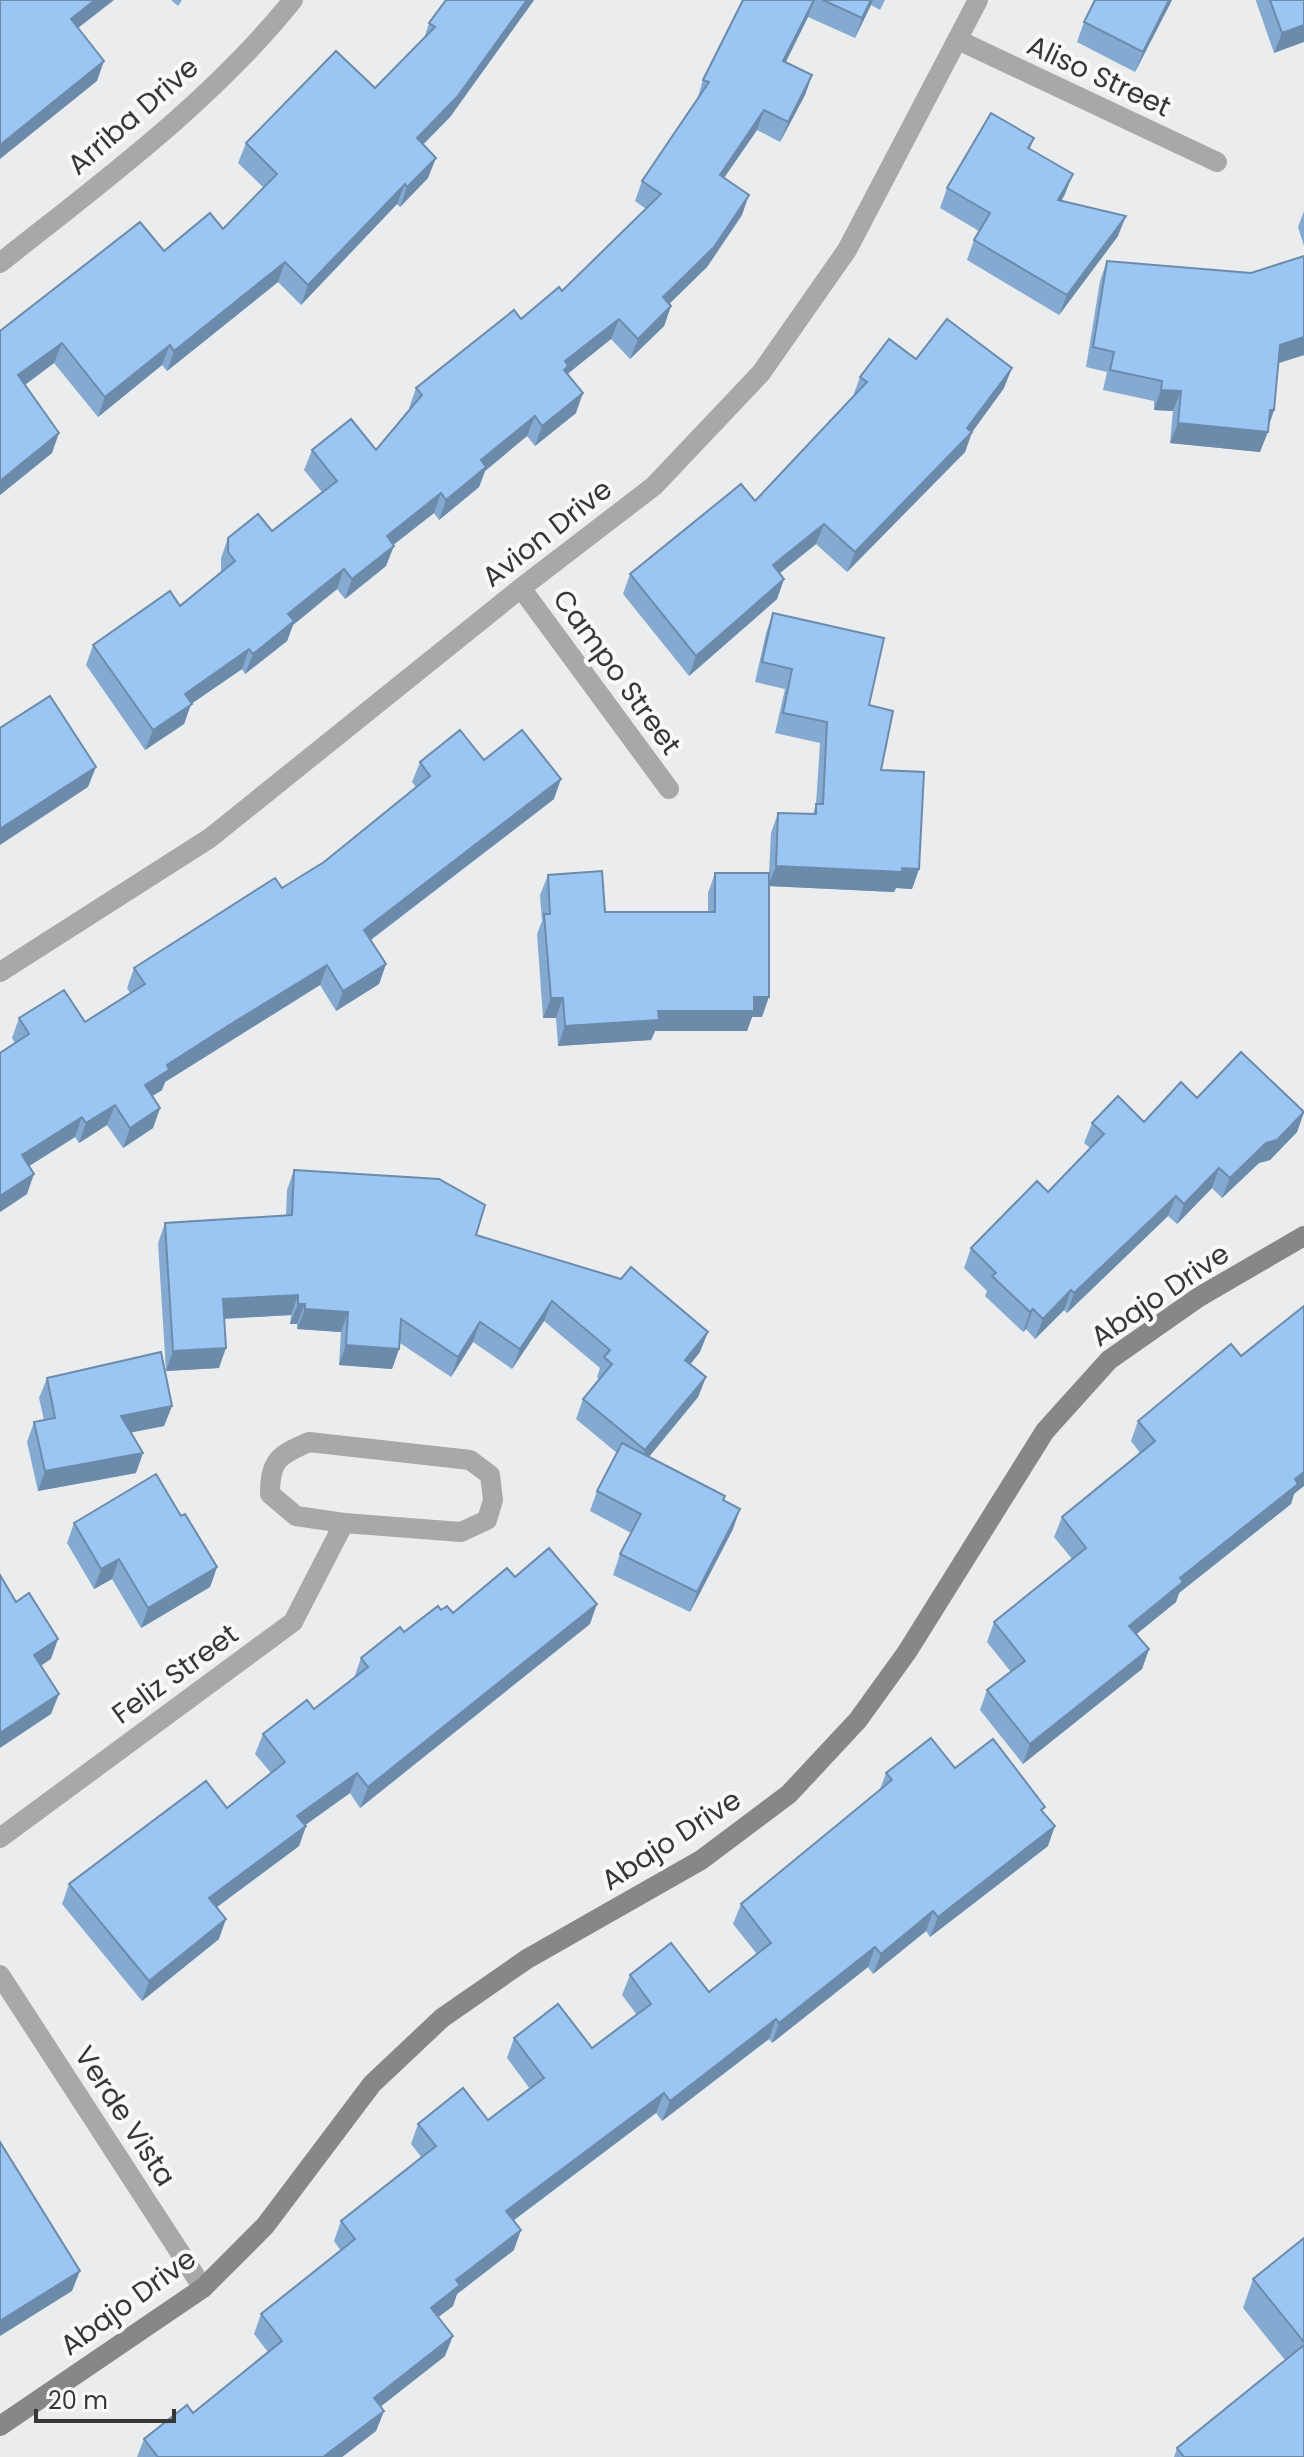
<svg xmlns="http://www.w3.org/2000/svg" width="1304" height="2457" font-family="Poppins,sans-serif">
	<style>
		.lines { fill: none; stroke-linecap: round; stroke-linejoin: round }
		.street { stroke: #a7a8a9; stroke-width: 20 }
		.secondary { stroke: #868788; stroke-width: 20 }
		.wall { fill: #85aad2 }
		.shaded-wall { fill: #6c8bab }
		.building { fill: #9bc6f4; stroke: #6c8bab; stroke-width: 2 }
		.labels { text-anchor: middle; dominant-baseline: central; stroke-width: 8; stroke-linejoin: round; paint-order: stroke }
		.street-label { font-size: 28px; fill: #363737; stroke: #f8f9fa }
	</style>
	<rect width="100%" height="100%" fill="#ebeced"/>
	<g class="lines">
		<g class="street">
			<polyline points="958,40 1217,162"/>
			<path d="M0 263C102 182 211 102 293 0"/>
			<polyline points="521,588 669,789"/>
			<polyline points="0,972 210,838 521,588 654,486 761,373 847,250 978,0"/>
			<path d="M309 1442 470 1460 490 1475 493 1500 487 1520 461 1532 344 1523 296 1516 270 1494C270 1460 279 1455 309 1442Z"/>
			<polyline points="0,1838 293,1622 344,1523"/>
			<polyline points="0,1975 203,2288"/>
		</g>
		<polyline class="secondary" points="0,2426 203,2288 265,2226 372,2084 442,2018 527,1959 701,1860 789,1794 858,1720 907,1652 1045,1431 1109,1360 1199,1297 1304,1236"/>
	</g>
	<g class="wall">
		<polygon points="171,0 182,0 178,6"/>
		<polygon points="446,0 534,0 450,117 423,145 428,178 400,207 397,204 301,305 278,282 167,371 162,365 98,417 54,363 25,385 52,453 0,495 0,331 164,251 223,229 264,188 238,163 246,143 375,88 424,39 429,23"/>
		<polygon points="743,0 885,0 880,10 871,5 855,38 808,17 786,62 812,75 805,95 780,142 757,130 724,178 742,215 707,267 669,303 671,306 664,326 630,359 611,339 567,374 576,413 535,446 527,436 485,471 479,487 439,520 434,513 393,545 386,566 345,599 337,589 293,625 287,641 245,674 242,669 191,704 184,724 145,750 86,665 93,645 180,606 221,572 221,558 228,538 272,531 322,492 304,470 312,450 376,450 410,410 409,408 416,388 562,291 646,209 635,201 642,181 697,100 703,80"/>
		<polygon points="1172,0 1135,72 1077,42 1084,22"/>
		<polygon points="1256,0 1304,0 1274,53 1256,1"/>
		<polygon points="1034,138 1030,149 1065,194 1061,201 1118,236 1059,315 967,260 974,240 979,231 940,208 947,188"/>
		<polygon points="1304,211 1304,246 1298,227"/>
		<polygon points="1304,256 1304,355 1278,363 1274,410 1260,452 1170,443 1173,411 1154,410 1154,401 1103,390 1107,372 1086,367 1100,281 1107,261 1251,273"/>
		<polygon points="916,359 1004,388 972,432 965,452 847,572 816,544 780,573 784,579 777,599 689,676 623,594 630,574 755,501 853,396 860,377"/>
		<polygon points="773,613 869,705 881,770 919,869 912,889 896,888 894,892 769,886 762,1017 752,1017 747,1031 655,1031 651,1040 558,1046 556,1018 543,1018 537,934 542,921 540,895 548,875 605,912 708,912 708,893 715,873 769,873 771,833 778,813 813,814 816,804 820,743 775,733 785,689 755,682 766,633"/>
		<polygon points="484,760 554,799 371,940 386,964 379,984 336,1011 320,985 165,1082 162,1090 152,1096 160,1108 153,1128 123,1148 107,1125 79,1143 75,1137 29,1166 27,1194 0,1212 0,1053 15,1043 12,1038 19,1018 85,1022 130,993 127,988 134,968 282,888 324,862 416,787 412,782 420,762"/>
		<polygon points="1197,1098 1304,1112 1297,1132 1270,1160 1259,1163 1222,1198 1212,1188 1177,1224 1168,1216 1067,1313 1064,1310 1035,1339 1026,1329 1023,1332 985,1296 987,1291 964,1268 971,1248 1048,1192 1090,1148 1084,1143 1092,1123 1144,1122"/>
		<polygon points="294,1170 476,1235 700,1352 690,1364 706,1377 698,1397 649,1457 723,1500 733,1529 690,1612 613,1575 620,1554 631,1533 590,1511 597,1491 617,1453 576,1419 583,1399 599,1380 597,1377 600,1368 544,1321 512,1369 473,1342 451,1377 400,1343 399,1349 392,1369 339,1365 341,1332 297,1329 297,1324 290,1324 291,1315 225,1319 219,1368 166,1371 158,1243 165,1223 286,1216 287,1190"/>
		<polygon points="47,1378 172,1406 164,1426 131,1432 136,1473 38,1491 27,1442 34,1422 44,1420 39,1398"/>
		<polygon points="1138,1421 1294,1494 1291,1504 1179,1593 1176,1602 1136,1634 1149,1649 1142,1669 1023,1764 980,1710 987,1690 1011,1672 987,1642 994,1622 1072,1559 1054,1537 1062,1517 1140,1453 1131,1441"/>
		<polygon points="181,1516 217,1567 210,1587 141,1628 112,1579 94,1589 67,1543 74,1523"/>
		<polygon points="515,1577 590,1624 360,1808 350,1793 305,1825 306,1826 299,1846 217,1907 219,1939 142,2001 62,1904 69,1884 227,1808 271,1773 255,1754 263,1734 314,1709 354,1678 361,1658 441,1610 453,1613"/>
		<polygon points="955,1768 1043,1812 1048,1846 930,1937 926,1931 873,1974 868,1967 772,2043 769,2039 662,2121 656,2113 513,2221 514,2250 457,2294 453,2306 438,2317 445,2356 380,2407 384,2411 376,2431 342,2457 137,2457 144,2439 193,2413 268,2352 254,2334 261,2314 341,2251 334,2241 341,2221 422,2158 411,2144 418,2124 488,2120 530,2089 507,2058 514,2038 592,2048 637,2015 622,1995 630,1975 709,1992 757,1954 733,1924 741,1904 880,1789 886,1773"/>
		<polygon points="1304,2238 1304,2457 1174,2457 1177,2448 1285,2360 1243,2308 1253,2279"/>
	</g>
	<g class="shaded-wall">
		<polygon points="95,0 114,0 64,39 71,19"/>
		<polygon points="527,0 534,0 450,117 409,158 417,138"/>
		<polygon points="814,0 808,17 776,81 783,61"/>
		<polygon points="871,0 873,0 871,5 855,38 862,18"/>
		<polygon points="1169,0 1172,0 1135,72 1143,52"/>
		<polygon points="1304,25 1304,42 1274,53 1282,33"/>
		<polygon points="104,61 97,81 0,159 0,145"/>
		<polygon points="812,75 805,95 780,142 788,122"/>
		<polygon points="764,110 757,130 712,195 720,175"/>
		<polygon points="436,158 428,178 400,207 407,187"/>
		<polygon points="1073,174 1065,194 1050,221 1058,200"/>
		<polygon points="405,184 397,204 301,305 308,285"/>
		<polygon points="749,195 742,215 707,267 656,317 663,297"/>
		<polygon points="1126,216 1118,236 1059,315 1067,295"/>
		<polygon points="285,262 278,282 167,371 174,351"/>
		<polygon points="671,306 664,326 630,359 638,339"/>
		<polygon points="619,319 611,339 565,376 561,386 565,361"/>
		<polygon points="1304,337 1304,355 1273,365 1280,345"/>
		<polygon points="62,343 54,363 11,395 18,375"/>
		<polygon points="170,345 162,365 98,417 105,397"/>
		<polygon points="1012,368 1004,388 970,435 972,432 965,452 847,572 855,552 967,428"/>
		<polygon points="1161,390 1181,391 1173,411 1154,410"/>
		<polygon points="583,393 576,413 535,446 542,426"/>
		<polygon points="1270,410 1274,410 1267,430"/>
		<polygon points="535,416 527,436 485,471 479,487 439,520 446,500 481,460"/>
		<polygon points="1178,423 1268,432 1260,452 1170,443"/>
		<polygon points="59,433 52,453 0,495 0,481"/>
		<polygon points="441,493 434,513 379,556 387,536"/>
		<polygon points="824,524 816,544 765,585 773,565"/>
		<polygon points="394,546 386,566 345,599 352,579"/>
		<polygon points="344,569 337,589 293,625 287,641 245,674 253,654 288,614"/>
		<polygon points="784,579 777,599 689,676 696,656"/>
		<polygon points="249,649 242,669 191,704 184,724 145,750 153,730 185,694"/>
		<polygon points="96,767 88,787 0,845 0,829"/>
		<polygon points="561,779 554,799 357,950 364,930"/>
		<polygon points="776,866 902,868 919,869 912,889 896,888 894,892 768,886"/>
		<polygon points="386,964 379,984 336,1011 343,991"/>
		<polygon points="327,965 320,985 165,1082 162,1090 138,1105 145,1085 167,1065 226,1027"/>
		<polygon points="754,997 769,997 762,1017 752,1017 747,1031 655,1031 651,1040 558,1046 565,1026"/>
		<polygon points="551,998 563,998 556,1018 543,1018"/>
		<polygon points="115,1105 107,1125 79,1143 86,1123"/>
		<polygon points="160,1108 153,1128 123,1148 130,1128"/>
		<polygon points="1304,1112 1297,1132 1270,1160 1259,1163 1222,1198 1230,1178 1266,1143"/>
		<polygon points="82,1117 75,1137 15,1175 22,1155"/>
		<polygon points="1219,1168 1212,1188 1177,1224 1184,1204"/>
		<polygon points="34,1174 27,1194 0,1212 0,1196"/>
		<polygon points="1176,1196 1168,1216 1067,1313 1074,1293"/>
		<polygon points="1071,1290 1064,1310 1035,1339 1043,1319"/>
		<polygon points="298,1295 291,1315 216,1319 223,1299"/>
		<polygon points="552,1301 544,1321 512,1369 520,1349"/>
		<polygon points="298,1304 305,1304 297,1324 290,1324"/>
		<polygon points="305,1309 348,1312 341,1332 297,1329"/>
		<polygon points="1033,1309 1026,1329 1023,1332 1030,1312"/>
		<polygon points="480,1322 473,1342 451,1377 458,1357"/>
		<polygon points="708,1332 700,1352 678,1380 685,1360"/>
		<polygon points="346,1345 399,1349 392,1369 339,1365"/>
		<polygon points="226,1348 219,1368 166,1371 173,1351"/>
		<polygon points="706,1377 698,1397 638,1470 645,1450"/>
		<polygon points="172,1406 164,1426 114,1436 121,1416"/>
		<polygon points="143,1453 136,1473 38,1491 45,1471"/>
		<polygon points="1304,1472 1304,1486 1294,1494 1291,1504 1179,1593 1176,1602 1122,1646 1129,1626 1180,1578"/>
		<polygon points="740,1509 733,1529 690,1612 697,1592"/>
		<polygon points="119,1559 112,1579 94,1589 101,1569"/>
		<polygon points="217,1567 210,1587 141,1628 148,1608"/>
		<polygon points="597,1604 590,1624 360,1808 368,1787"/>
		<polygon points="58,1639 51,1659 27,1675 34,1655"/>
		<polygon points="1149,1649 1142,1669 1023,1764 1030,1744"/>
		<polygon points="59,1694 51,1714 0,1748 0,1733"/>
		<polygon points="357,1773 350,1793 290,1836 297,1816"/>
		<polygon points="306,1826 299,1846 202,1918 209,1898"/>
		<polygon points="1055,1826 1048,1846 930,1937 938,1917"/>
		<polygon points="933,1911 926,1931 873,1974 881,1954"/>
		<polygon points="226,1919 219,1939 142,2001 149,1981"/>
		<polygon points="875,1947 868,1967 772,2043 779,2023"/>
		<polygon points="776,2019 769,2039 662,2121 670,2101"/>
		<polygon points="664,2093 656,2113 499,2231 506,2211"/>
		<polygon points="521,2230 514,2250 457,2294 453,2306 424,2328 431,2308 456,2280"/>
		<polygon points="80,2271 72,2291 0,2336 0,2321"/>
		<polygon points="453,2336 445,2356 366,2418 374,2398"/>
		<polygon points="384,2411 376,2431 342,2457 323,2457"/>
	</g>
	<g class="building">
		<polygon points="0,0 95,0 71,19 104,61 0,145"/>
		<polygon points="446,0 527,0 457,97 417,138 436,158 407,187 405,184 308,285 285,262 174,351 170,345 105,397 62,343 18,375 59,433 0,481 0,331 140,222 164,251 210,213 223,229 277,174 246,143 336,51 375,88 435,27 429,23"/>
		<polygon points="743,0 814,0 783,61 812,75 788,122 764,110 720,175 749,195 714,247 663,297 671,306 638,339 619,319 565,361 568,366 564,370 583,393 542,426 535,416 481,460 486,467 446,500 441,493 387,536 394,546 352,579 344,569 288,614 294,621 253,654 249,649 185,694 192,704 153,730 93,645 170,591 180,606 235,561 228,552 228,538 258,514 272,531 337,481 312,450 351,419 376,450 422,395 416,388 514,310 521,319 559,287 562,291 661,194 642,181 709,82 703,80"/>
		<polygon points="823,0 871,0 862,18"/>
		<polygon points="1095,0 1169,0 1143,52 1084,22"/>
		<polygon points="1270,0 1304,0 1304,25 1282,33"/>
		<polygon points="991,113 1034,138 1028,148 1073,174 1058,200 1126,216 1067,295 974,240 990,213 947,188"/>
		<polygon points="1304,256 1304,337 1280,345 1274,410 1270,410 1268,432 1178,423 1181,391 1161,390 1162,381 1110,370 1114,352 1093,347 1107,261 1251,273"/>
		<polygon points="947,319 1012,368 967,428 972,432 855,552 824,524 773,565 784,579 696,656 630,574 741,484 755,501 867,382 860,377 889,339 916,359"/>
		<polygon points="773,613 884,638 869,705 893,711 881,770 924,772 919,869 902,868 902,872 776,866 778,813 816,814 816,804 823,804 827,722 783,713 792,669 762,662"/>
		<polygon points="50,696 96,767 0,829 0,728"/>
		<polygon points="460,730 484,760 522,730 561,779 364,930 386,964 343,991 327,965 226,1027 167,1065 169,1070 145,1085 160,1108 130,1128 115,1105 86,1123 82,1117 22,1155 34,1174 0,1196 0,1053 29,1034 19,1018 64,990 85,1022 145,984 134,968 275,878 282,888 324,862 430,776 420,762"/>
		<polygon points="602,871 605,912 715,912 715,873 769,873 769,997 754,997 754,1011 658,1011 659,1020 565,1026 563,998 551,998 544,914 550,914 548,875"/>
		<polygon points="1241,1052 1304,1112 1277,1140 1266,1143 1230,1178 1219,1168 1184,1204 1176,1196 1074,1293 1071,1290 1043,1319 1033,1309 1030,1312 992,1276 996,1273 971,1248 1037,1181 1048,1192 1104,1134 1092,1123 1118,1096 1144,1122 1181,1082 1197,1098"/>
		<polygon points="294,1170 439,1179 485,1205 476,1235 621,1279 631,1267 708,1332 685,1360 706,1377 645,1450 583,1399 612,1364 604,1357 610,1350 552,1301 520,1349 480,1322 458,1357 401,1319 399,1349 346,1345 348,1312 305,1309 305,1304 298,1304 298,1295 223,1299 226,1348 173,1351 165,1223 292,1215"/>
		<polygon points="1304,1306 1304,1472 1295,1479 1298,1484 1180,1578 1183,1582 1129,1626 1149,1649 1030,1744 987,1690 1025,1661 994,1622 1086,1548 1062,1517 1155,1441 1138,1421 1231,1344 1241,1356"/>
		<polygon points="161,1352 172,1406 121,1416 143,1453 45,1471 34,1422 55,1418 47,1378"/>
		<polygon points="622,1443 725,1496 723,1500 740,1509 697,1592 620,1554 641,1514 597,1491"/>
		<polygon points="156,1474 181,1516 185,1514 217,1567 148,1608 119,1559 101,1569 74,1523"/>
		<polygon points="549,1548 597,1604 368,1787 357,1773 297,1816 306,1826 209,1898 226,1919 149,1981 69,1884 206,1781 227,1808 285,1762 263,1734 307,1700 314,1709 368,1667 361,1658 400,1627 404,1632 438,1606 441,1610 447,1606 453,1613 507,1568 515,1577"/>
		<polygon points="0,1575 16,1602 29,1593 58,1639 34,1655 59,1694 0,1733"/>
		<polygon points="931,1738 955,1768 993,1739 1045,1807 1041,1810 1055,1826 938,1917 933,1911 881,1954 875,1947 779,2023 776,2019 670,2101 664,2093 506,2211 521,2230 456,2280 460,2285 431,2308 453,2336 374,2398 384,2411 323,2457 158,2457 144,2439 187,2405 193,2413 282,2341 261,2314 355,2239 341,2221 436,2146 418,2124 463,2088 488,2120 544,2078 514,2038 558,2004 592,2048 651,2004 630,1975 671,1943 709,1992 771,1943 741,1904 892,1780 886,1773"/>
		<polygon points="0,2142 80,2271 0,2321"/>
		<polygon points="1304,2238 1304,2342 1253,2279"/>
		<polygon points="1304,2345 1304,2457 1184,2457 1177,2448"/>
	</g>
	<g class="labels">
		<g class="street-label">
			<text transform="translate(1099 76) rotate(25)">Aliso Street</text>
			<text transform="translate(133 116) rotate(-41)">Arriba Drive</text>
			<text transform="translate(547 533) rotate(-38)">Avion Drive</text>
			<text transform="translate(617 672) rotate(54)">Campo Street</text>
			<text transform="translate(1160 1295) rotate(-34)">Abajo Drive</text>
			<text transform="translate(175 1674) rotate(-36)">Feliz Street</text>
			<text transform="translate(671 1840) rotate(-33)">Abajo Drive</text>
			<text transform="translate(125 2116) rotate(57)">Verde Vista</text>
			<text transform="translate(128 2302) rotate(-36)">Abajo Drive</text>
		</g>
	</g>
	<path d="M36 2409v12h138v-12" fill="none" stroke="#363737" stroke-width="4"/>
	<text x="48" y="2409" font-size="24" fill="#363737" stroke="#f8f9fa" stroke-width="6" paint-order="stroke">20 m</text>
</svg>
